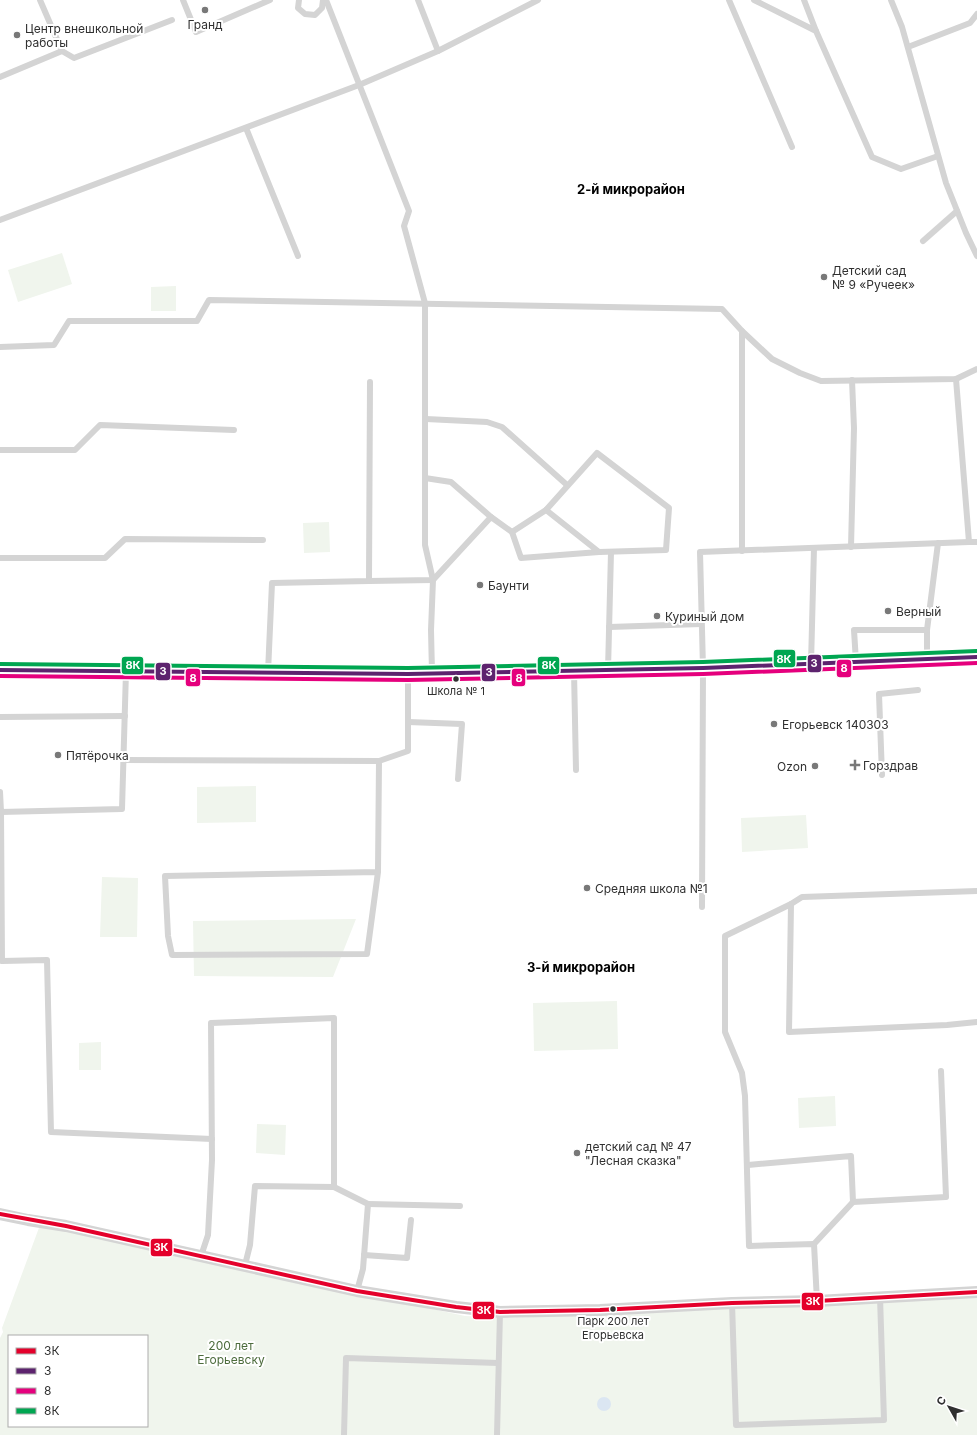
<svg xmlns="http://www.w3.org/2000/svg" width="977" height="1435" font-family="Inter,sans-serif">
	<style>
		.green { fill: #f0f5ed; fill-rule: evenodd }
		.water { fill: #dbe6f2 }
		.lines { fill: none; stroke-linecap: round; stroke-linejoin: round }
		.service { stroke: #d4d4d4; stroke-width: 6 }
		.minor { stroke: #d4d4d4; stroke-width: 12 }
		.tertiary { stroke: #d4d4d4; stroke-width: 15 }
		.bus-1-casing { stroke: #fff; stroke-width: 7 }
		.bus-2-casing { stroke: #fff; stroke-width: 7 }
		.bus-3-casing { stroke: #fff; stroke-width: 7 }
		.bus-4-casing { stroke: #fff; stroke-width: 7 }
		.bus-1 { stroke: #e4002b; stroke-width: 4 }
		.bus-2 { stroke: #5d236e; stroke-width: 4 }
		.bus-3 { stroke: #e5007d; stroke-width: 4 }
		.bus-4 { stroke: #00a651; stroke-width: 4 }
		.poi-dot { fill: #787878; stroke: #fff; stroke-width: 1.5 }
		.bus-dot { fill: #303030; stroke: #fff; stroke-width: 1.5 }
		.labels { text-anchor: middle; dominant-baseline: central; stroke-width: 4; stroke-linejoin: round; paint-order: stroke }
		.bus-label { font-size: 11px; fill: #303030; stroke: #fff }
		.poi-label { font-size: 12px; fill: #303030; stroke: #fff; text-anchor: start }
		.park-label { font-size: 12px; fill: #4d6c3d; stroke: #fff }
		.neighbourhood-label { font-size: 13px; font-weight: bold; fill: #000; stroke: #fff }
		.line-badge { stroke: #fff; stroke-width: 1.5 }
		.badge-label { font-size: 11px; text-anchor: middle; font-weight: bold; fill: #fff }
	</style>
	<rect width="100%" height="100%" fill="#fff"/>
	<g class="green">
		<polygon points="62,253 72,284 18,302 8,270"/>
		<polygon points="176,286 176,311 151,311 151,287"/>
		<polygon points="329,522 330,552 304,553 303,523"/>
		<polygon points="256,786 256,822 197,823 197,787"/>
		<polygon points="806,815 808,848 742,852 741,818"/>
		<polygon points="102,877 138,878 137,937 100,937"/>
		<polygon points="356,919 333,977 194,976 193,921"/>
		<polygon points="617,1001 618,1049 534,1051 533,1003"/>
		<polygon points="101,1042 101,1070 79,1070 79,1043"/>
		<polygon points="835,1096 836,1126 799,1128 798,1098"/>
		<polygon points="257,1124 286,1125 285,1155 256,1153"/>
		<path d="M40 1225 465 1316 512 1318 977 1297V1435H0V1338L3 1332 2 1328ZM9 1336H147V1426H9Z"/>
	</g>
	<circle class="water" cx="604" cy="1404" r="7"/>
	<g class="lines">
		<g class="service">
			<polyline points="40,0 62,51 74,58 172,20"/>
			<polyline points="183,0 196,32 270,0"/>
			<polyline points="299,0 298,8 305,14 315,15 322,8 323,0"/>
			<polyline points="326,0 409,211 404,226 425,303 425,545 433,580 431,630 432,673"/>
			<polyline points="418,0 438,51"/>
			<polyline points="729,0 792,147"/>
			<polyline points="754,0 816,31 872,157 901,169 938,156"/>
			<polyline points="804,0 816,31"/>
			<polyline points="891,0 902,27 946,183 966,233 977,256"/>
			<polyline points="908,47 970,23 977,14"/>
			<polyline points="0,77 62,51"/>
			<polyline points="246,128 298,256"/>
			<polyline points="0,220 359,85 438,51 538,0"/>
			<polyline points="923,241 957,211"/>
			<polyline points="742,331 772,359 800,373 821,381 956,379 977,369"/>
			<polyline points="0,347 54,345 69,321 197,321 209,300 722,309 742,331 742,551"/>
			<polyline points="956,379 969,542"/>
			<polyline points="426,419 487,422 502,427 567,485"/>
			<polyline points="0,450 75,450 100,425 234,430"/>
			<polyline points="425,478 451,482 491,517"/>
			<polyline points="512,532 546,510 597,453 669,508 666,550 599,552"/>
			<polyline points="851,547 854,428 852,380"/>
			<polyline points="0,558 105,558 125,539 263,540"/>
			<polyline points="369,581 433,580 491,517 512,532 521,558 599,552 546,510"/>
			<polyline points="609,627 701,624"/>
			<polyline points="927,659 927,630 938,543"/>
			<polyline points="856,662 854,630 927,630"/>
			<polyline points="811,664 814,548"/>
			<polyline points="608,670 611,552"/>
			<polyline points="574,671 576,770"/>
			<polyline points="268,672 272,583 369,581 370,382"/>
			<polyline points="0,717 125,716"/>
			<polyline points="408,722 462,724 458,779"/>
			<polyline points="124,760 379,761"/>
			<polyline points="882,775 879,694 918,690"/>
			<polyline points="0,792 1,812 122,809 126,671"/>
			<polyline points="1,812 2,961 47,960 51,1132 212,1139"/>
			<polyline points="378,872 165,876 168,936 172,955 367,954 378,872 379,761 408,751 408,674"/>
			<polyline points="791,904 802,897 977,891"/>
			<polyline points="702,907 703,668 700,552 969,542 977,542"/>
			<polyline points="748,1165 851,1156 853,1202"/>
			<polyline points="368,1204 460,1206"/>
			<polyline points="814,1244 853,1202 946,1197 941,1071"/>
			<polyline points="364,1255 407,1258 411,1220"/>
			<polyline points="201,1256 208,1235 212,1160 211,1023 334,1018 334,1187"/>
			<polyline points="245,1265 250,1245 255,1186 334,1187 368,1204 363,1269 357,1291"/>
			<polyline points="817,1301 814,1244 749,1246 745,1096 742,1073 725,1032 725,936 791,904 789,1032 947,1025 977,1022"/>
			<polyline points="732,1303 736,1425 884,1420 880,1297"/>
			<polyline points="344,1435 346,1358 498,1363"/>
			<polyline points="497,1435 500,1312"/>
		</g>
		<polyline class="minor" points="0,1214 28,1220 66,1226 357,1291 456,1307 500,1312 600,1310 732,1303 817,1301 977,1292"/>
		<polyline class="tertiary" points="0,670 408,674 703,668 977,657"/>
		<g class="bus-1-casing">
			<polyline id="bus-1" points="0,1214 66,1226 357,1291 456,1307 500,1312 600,1310 732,1303 817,1301 977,1292"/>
		</g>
		<g class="bus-2-casing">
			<polyline id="bus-2" points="0,670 408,674 703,668 977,657"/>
		</g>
		<g class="bus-3-casing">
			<polyline id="bus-3" points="0,676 408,680 703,674 977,663"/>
		</g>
		<g class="bus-4-casing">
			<polyline id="bus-4" points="0,664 408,668 703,662 977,651"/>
		</g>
		<use href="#bus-1" class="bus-1"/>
		<use href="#bus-2" class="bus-2"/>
		<use href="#bus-3" class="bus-3"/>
		<use href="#bus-4" class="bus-4"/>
	</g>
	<g class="poi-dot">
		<circle cx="205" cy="10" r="4"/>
		<circle cx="17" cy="35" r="4"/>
		<circle cx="824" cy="277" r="4"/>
		<circle cx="480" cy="585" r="4"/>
		<circle cx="888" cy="611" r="4"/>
		<circle cx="657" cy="616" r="4"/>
		<circle cx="774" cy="724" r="4"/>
		<circle cx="58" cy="755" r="4"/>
		<path d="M853 759h4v4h4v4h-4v4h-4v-4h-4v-4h4z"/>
		<circle cx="815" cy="766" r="4"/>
		<circle cx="587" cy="888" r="4"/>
		<circle cx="577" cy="1153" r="4"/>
	</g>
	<g class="bus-dot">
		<circle cx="456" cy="679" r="3.5"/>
		<circle cx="613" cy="1309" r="3.5"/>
	</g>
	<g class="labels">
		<g class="bus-label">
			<text x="456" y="691">Школа № 1</text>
			<text x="613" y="1321">Парк 200 лет<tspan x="613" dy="14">Егорьевска</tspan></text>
		</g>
		<g class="poi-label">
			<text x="205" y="24" text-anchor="middle">Гранд</text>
			<text x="25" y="28">Центр внешкольной<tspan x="25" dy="14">работы</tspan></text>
			<text x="832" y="270">Детский сад<tspan x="832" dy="14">№ 9 «Ручеек»</tspan></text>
			<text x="488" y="585">Баунти</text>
			<text x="896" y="611">Верный</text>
			<text x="665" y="616">Куриный дом</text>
			<text x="782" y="724">Егорьевск 140303</text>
			<text x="66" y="755">Пятёрочка</text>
			<text x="863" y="765">Горздрав</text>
			<text x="807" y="766" text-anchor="end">Ozon</text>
			<text x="595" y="888">Средняя школа №1</text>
			<text x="585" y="1146">детский сад № 47<tspan x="585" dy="14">"Лесная сказка"</tspan></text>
		</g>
		<g class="park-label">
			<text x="231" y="1345">200 лет<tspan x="231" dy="14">Егорьевску</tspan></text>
		</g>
		<g class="neighbourhood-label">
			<text x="631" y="189">2-й микрорайон</text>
			<text x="581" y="967">3-й микрорайон</text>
		</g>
	</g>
	<g class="line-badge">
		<rect x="773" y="649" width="23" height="19" rx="4" fill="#00a651"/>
		<rect x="807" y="654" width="15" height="19" rx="4" fill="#5d236e"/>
		<rect x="537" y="656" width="23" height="19" rx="4" fill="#00a651"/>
		<rect x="121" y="656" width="23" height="19" rx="4" fill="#00a651"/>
		<rect x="836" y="659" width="16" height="19" rx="4" fill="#e5007d"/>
		<rect x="155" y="662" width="16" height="19" rx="4" fill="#5d236e"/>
		<rect x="481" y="663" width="15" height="19" rx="4" fill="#5d236e"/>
		<rect x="511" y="668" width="15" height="19" rx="4" fill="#e5007d"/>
		<rect x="185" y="668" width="16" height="19" rx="4" fill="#e5007d"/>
		<rect x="150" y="1238" width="23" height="19" rx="4" fill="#e4002b"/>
		<rect x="801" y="1292" width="23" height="19" rx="4" fill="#e4002b"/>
		<rect x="472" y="1301" width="23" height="19" rx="4" fill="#e4002b"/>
	</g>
	<g class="badge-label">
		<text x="784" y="663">8К</text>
		<text x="814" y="667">3</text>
		<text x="549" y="669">8К</text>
		<text x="133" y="669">8К</text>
		<text x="844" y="672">8</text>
		<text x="163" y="675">3</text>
		<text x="489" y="676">3</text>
		<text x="519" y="682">8</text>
		<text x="193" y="682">8</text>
		<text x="161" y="1251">3К</text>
		<text x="813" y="1305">3К</text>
		<text x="484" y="1314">3К</text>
	</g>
	<rect x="8" y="1335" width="140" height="92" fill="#ffffff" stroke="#acacac"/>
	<rect x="16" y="1348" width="20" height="6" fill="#e4002b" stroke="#acacac"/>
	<text x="44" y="1355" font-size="12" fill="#303030">3К</text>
	<rect x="16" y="1368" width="20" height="6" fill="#5d236e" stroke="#acacac"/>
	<text x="44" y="1375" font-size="12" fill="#303030">3</text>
	<rect x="16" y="1388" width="20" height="6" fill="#e5007d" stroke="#acacac"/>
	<text x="44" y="1395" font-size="12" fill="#303030">8</text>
	<rect x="16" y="1408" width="20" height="6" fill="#00a651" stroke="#acacac"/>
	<text x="44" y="1415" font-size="12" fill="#303030">8К</text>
	<g transform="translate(949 1407) rotate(309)" stroke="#ffffff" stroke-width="3" paint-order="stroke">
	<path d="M0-3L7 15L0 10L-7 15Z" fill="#303030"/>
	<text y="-6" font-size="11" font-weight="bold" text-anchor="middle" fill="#303030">С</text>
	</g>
</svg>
